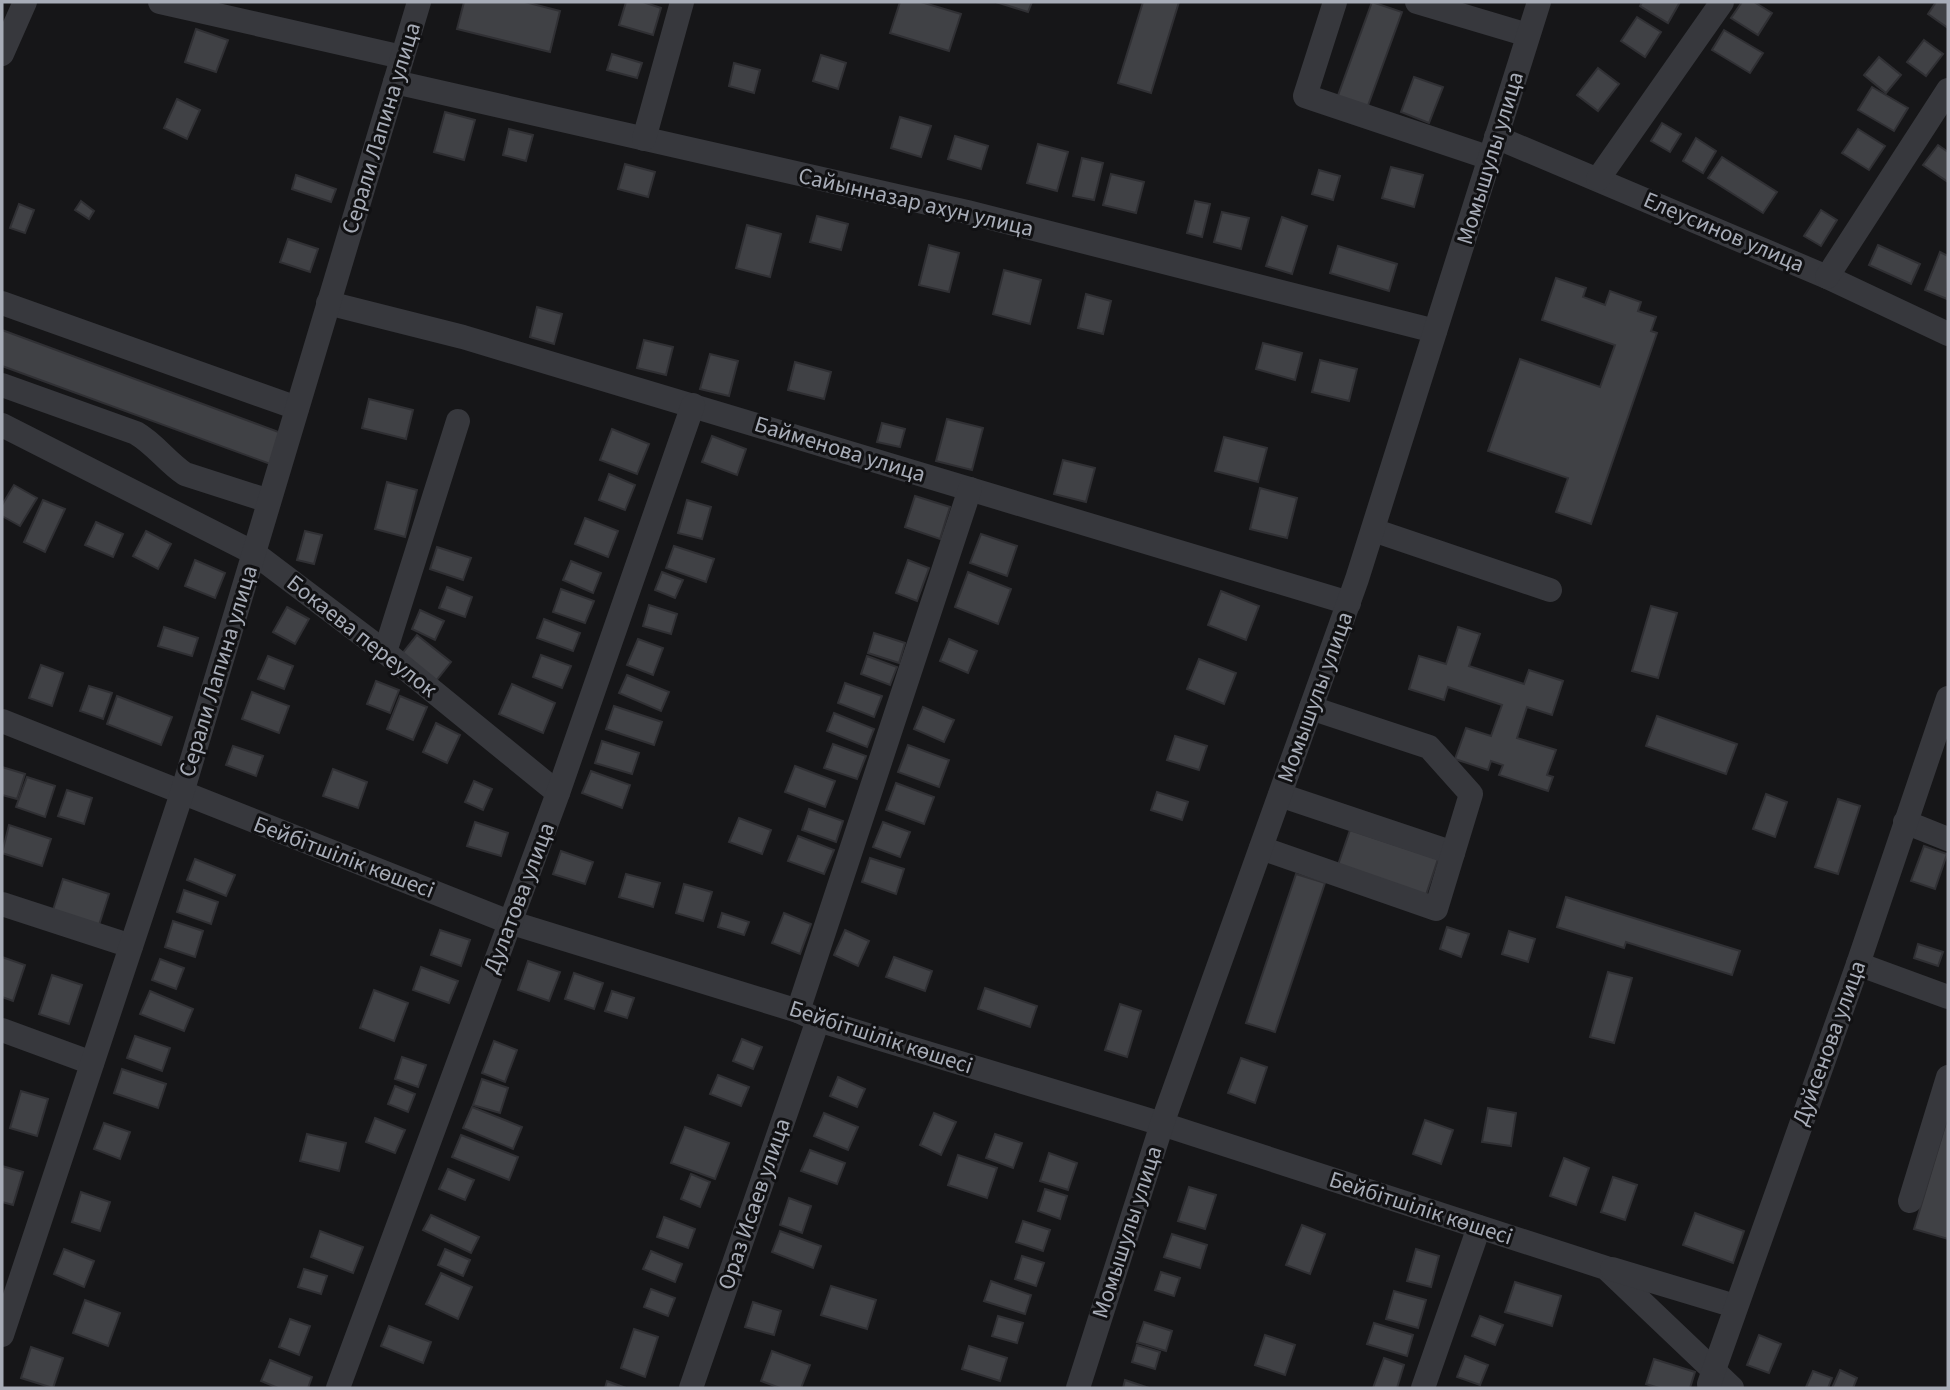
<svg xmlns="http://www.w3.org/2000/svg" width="1950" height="1390" font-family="'Source Sans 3',sans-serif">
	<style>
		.building { fill: #404145; stroke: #303034; stroke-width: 2 }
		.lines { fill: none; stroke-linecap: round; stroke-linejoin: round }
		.minor { stroke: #37383d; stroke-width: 24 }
		.labels { text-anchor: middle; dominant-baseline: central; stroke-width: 6; stroke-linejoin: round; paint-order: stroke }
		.street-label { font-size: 23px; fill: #a8adb8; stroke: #111113 }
	</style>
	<rect width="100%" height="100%" fill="#161618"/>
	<g class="building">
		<polygon points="464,2 525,2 560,11 550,52 457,29"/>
		<polygon points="626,2 643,2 661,8 653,35 619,25"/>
		<polygon points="900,2 921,2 961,14 949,51 890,33"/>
		<polygon points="996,2 1032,2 1028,12"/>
		<polygon points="1143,2 1179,2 1151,93 1118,83"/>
		<polygon points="1372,2 1402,12 1366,111 1336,101"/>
		<polygon points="1642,2 1680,2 1668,23 1640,6"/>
		<polygon points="1742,2 1754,2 1772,13 1758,35 1731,18"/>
		<polygon points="1936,2 1948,2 1948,28 1928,14"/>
		<polygon points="1637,17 1661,32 1645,57 1621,41"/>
		<polygon points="196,29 228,40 216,72 185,62"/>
		<polygon points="1724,30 1763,53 1750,73 1712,50"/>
		<polygon points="1924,40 1943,54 1926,76 1907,62"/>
		<polygon points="612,54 642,63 637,78 607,70"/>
		<polygon points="821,55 846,63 838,89 813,81"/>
		<polygon points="1879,57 1901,75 1886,93 1864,75"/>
		<polygon points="734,63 760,70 754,93 729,86"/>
		<polygon points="1598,68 1619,84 1598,111 1577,95"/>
		<polygon points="1414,77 1443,87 1429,123 1401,112"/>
		<polygon points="1872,87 1908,108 1894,131 1858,110"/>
		<polygon points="177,99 200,110 187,139 164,128"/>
		<polygon points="445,112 475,120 464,160 434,152"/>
		<polygon points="900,117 931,126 921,157 891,148"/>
		<polygon points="1662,123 1681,134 1670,152 1651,141"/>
		<polygon points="509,129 533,135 526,161 503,155"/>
		<polygon points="1858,129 1885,146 1869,170 1842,153"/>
		<polygon points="955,136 988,146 981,169 948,159"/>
		<polygon points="1696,138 1716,151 1703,173 1683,161"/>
		<polygon points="1038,144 1068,152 1057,191 1027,183"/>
		<polygon points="1938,145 1948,152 1948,182 1923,165"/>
		<polygon points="1722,157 1777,192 1763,213 1708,178"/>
		<polygon points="1082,158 1103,163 1094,200 1073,196"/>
		<polygon points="625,164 655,172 648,197 618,189"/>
		<polygon points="1391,167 1423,175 1414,207 1382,198"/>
		<polygon points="1319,170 1340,176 1333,200 1312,194"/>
		<polygon points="1111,174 1144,182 1136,213 1103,205"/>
		<polygon points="296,175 336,189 331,202 292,189"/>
		<polygon points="81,201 94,211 89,219 75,210"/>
		<polygon points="1195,201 1210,204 1202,237 1187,233"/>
		<polygon points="19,204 34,210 25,233 10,228"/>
		<polygon points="1821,210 1837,220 1821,246 1804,236"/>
		<polygon points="1222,212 1249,218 1241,249 1214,242"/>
		<polygon points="817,216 848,224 841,250 810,242"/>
		<polygon points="1282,217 1307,226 1292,274 1266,266"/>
		<polygon points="747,225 781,234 770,277 736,268"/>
		<polygon points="288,239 318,249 310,272 280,262"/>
		<polygon points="929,245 959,253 949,292 919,285"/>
		<polygon points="1878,245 1920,264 1911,284 1869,265"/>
		<polygon points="1338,246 1397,264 1389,291 1330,273"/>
		<polygon points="1940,252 1948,256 1947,299 1925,290"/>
		<polygon points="1004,270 1041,280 1030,324 993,314"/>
		<polygon points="1556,278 1586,288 1583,297 1605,305 1610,291 1641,302 1638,311 1656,317 1651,331 1657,333 1591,524 1556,512 1568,478 1488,451 1520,359 1600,387 1615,345 1542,320"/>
		<polygon points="1086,294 1111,301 1103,334 1078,328"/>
		<polygon points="537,307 562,314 554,344 530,337"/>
		<polygon points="2,330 284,434 273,465 2,366"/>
		<polygon points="644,340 673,347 666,375 637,368"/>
		<polygon points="1263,343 1302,353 1295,380 1256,369"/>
		<polygon points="710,354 738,361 729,396 700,389"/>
		<polygon points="1320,360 1357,369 1349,401 1312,392"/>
		<polygon points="795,362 831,372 824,399 788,390"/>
		<polygon points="369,399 413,410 406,439 362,428"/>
		<polygon points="947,419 983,428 972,470 936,461"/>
		<polygon points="882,423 905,429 900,447 877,442"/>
		<polygon points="612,429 649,444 637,474 600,460"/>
		<polygon points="712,436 746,449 737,475 702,462"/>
		<polygon points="1224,437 1267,448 1258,482 1215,471"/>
		<polygon points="1063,460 1095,468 1086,502 1054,494"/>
		<polygon points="609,474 635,485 625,510 599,500"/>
		<polygon points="387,482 417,490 405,537 375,529"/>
		<polygon points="14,485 37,498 20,526 2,516 2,505"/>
		<polygon points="1260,488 1297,498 1287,538 1250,529"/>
		<polygon points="915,496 950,507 940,539 905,527"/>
		<polygon points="43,500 65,509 45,552 24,542"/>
		<polygon points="687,500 711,507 702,539 678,533"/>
		<polygon points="585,518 618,531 608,557 575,544"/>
		<polygon points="96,522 123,534 113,557 85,545"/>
		<polygon points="146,531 171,544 158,569 133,556"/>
		<polygon points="305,531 322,535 314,564 297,560"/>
		<polygon points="981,534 1017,546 1007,576 970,563"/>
		<polygon points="674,546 714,559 706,582 666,568"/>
		<polygon points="437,547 471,558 463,580 430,569"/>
		<polygon points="195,560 225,573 215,598 185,586"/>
		<polygon points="908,560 929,568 917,601 896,593"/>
		<polygon points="571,561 601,573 593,593 563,580"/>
		<polygon points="662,572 683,580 675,598 655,590"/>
		<polygon points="968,572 1011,589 998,624 955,607"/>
		<polygon points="447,587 472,597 465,617 439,608"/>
		<polygon points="561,589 594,601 585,623 553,612"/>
		<polygon points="1221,591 1259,606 1246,640 1208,625"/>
		<polygon points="649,605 677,614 671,634 643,626"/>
		<polygon points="1651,606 1677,613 1658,678 1632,671"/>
		<polygon points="287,607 309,619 295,644 273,632"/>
		<polygon points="420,610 444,621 435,640 412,629"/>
		<polygon points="544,619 580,633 573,651 537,638"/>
		<polygon points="164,627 198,638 192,656 158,646"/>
		<polygon points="1458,627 1480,634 1469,666 1524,684 1529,670 1563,681 1552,715 1527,707 1517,738 1556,750 1547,775 1553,777 1548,791 1499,775 1503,765 1491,761 1488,770 1455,759 1466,728 1491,736 1502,705 1448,687 1444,700 1409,689 1419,656 1446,664"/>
		<polygon points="874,633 905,643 899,663 868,653"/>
		<polygon points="417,635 451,662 435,682 401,655"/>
		<polygon points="638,639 663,648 653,675 627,665"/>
		<polygon points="949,639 977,651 968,673 940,661"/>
		<polygon points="541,655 571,666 562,688 533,677"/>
		<polygon points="268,656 293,666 284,689 258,679"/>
		<polygon points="867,656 897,667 890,685 861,674"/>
		<polygon points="1199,659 1236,673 1224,704 1187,689"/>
		<polygon points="41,665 63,673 52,706 29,698"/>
		<polygon points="627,675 669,692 661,711 619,693"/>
		<polygon points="376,681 399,690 390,713 367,704"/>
		<polygon points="845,683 882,696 874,717 838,703"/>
		<polygon points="512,684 555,703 543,733 499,714"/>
		<polygon points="89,686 112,693 103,719 80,711"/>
		<polygon points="252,692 289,706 279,733 242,719"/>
		<polygon points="117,696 172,717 161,745 107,724"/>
		<polygon points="400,696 427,707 413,740 387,729"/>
		<polygon points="614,706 662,722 654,745 606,729"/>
		<polygon points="923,707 954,720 944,742 914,729"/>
		<polygon points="834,713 874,729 867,747 827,731"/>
		<polygon points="1657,716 1737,744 1726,774 1646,746"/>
		<polygon points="436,723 460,735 447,763 423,752"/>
		<polygon points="1175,736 1207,746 1199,770 1167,760"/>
		<polygon points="602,741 639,753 632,774 595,763"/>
		<polygon points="833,744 866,756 857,779 824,768"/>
		<polygon points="908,745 949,760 939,787 898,772"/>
		<polygon points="233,746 263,756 256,776 226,765"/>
		<polygon points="795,766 835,781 825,807 785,792"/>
		<polygon points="2,767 25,774 17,799 2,795"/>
		<polygon points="333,769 367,782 358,808 323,796"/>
		<polygon points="591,771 630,785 622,808 582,793"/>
		<polygon points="27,777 55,786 45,817 16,807"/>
		<polygon points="474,781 492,789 483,810 465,802"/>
		<polygon points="896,783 934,797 924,824 886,810"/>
		<polygon points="67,790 92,798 84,824 58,816"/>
		<polygon points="1157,792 1188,802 1182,820 1151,810"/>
		<polygon points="1766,794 1787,802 1775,837 1753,829"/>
		<polygon points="1838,799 1860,806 1838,874 1815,867"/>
		<polygon points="809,809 843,821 836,842 802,830"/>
		<polygon points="739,818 771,830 762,854 729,842"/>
		<polygon points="475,822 508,833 501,856 467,846"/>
		<polygon points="883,822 910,832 900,857 873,847"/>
		<polygon points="9,825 51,839 42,866 2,853"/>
		<polygon points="1350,830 1438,859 1426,895 1338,865"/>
		<polygon points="798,836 834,850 824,874 788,861"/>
		<polygon points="1924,846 1947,854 1935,889 1911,881"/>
		<polygon points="561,851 593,862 585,884 553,874"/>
		<polygon points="870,858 904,869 896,894 862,882"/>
		<polygon points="195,859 235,875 226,896 187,880"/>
		<polygon points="626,874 660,883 653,907 619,897"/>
		<polygon points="1296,874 1325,883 1275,1032 1246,1023"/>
		<polygon points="63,879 109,894 99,925 53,910"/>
		<polygon points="684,884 712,892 703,921 676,913"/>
		<polygon points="184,890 218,902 211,924 177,912"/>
		<polygon points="1566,897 1740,951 1732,975 1626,942 1624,948 1557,927"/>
		<polygon points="722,913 749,922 744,935 718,927"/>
		<polygon points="784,913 811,924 800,954 772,943"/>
		<polygon points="173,921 203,931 195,957 165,947"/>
		<polygon points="1447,927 1469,934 1461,957 1440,949"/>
		<polygon points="440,930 470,940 461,966 431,955"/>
		<polygon points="845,930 869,941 858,966 834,955"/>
		<polygon points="1509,931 1535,939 1528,962 1502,954"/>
		<polygon points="1918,944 1943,952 1938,966 1914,958"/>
		<polygon points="2,957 25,965 13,1001 2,997"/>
		<polygon points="894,957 932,971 925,991 886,977"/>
		<polygon points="160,959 184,968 176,989 152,980"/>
		<polygon points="528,961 560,972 549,1001 518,990"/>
		<polygon points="421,967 458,981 449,1003 413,990"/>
		<polygon points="1608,972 1632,978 1614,1043 1590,1037"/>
		<polygon points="574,973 603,983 594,1009 565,999"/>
		<polygon points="52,975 82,985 69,1024 39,1014"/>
		<polygon points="985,988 1037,1006 1030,1027 978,1009"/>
		<polygon points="374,990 408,1003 394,1041 360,1028"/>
		<polygon points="150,991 193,1009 184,1031 140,1014"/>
		<polygon points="612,991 634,998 627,1018 605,1011"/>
		<polygon points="1120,1004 1141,1011 1127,1057 1105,1050"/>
		<polygon points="135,1036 170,1048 162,1071 127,1058"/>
		<polygon points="742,1039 762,1047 753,1069 733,1061"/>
		<polygon points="494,1041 517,1050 505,1082 482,1073"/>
		<polygon points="402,1057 426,1065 418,1087 395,1079"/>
		<polygon points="1241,1058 1267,1067 1255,1103 1228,1093"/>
		<polygon points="122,1069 166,1084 158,1108 114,1093"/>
		<polygon points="718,1075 749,1087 741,1106 710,1094"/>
		<polygon points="838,1077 865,1089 857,1107 830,1096"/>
		<polygon points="482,1079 508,1088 500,1113 473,1105"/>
		<polygon points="395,1086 415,1094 408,1112 388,1104"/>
		<polygon points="21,1091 48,1099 37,1136 10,1128"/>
		<polygon points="472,1107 522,1127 513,1149 463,1128"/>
		<polygon points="1488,1108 1516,1113 1511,1146 1482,1142"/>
		<polygon points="824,1113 858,1127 848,1150 814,1136"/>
		<polygon points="934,1113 956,1122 941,1155 920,1145"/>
		<polygon points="1948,1116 1948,1239 1914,1229"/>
		<polygon points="375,1118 405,1130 395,1153 366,1142"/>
		<polygon points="1425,1120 1453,1130 1441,1164 1413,1154"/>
		<polygon points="104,1123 130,1132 120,1159 94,1149"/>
		<polygon points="685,1127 729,1143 715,1179 671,1163"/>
		<polygon points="307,1134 346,1143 339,1171 300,1161"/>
		<polygon points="995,1134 1022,1143 1013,1168 986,1158"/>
		<polygon points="461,1135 518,1157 509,1180 452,1157"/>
		<polygon points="810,1150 845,1163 837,1184 801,1171"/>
		<polygon points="1049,1153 1077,1163 1068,1190 1040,1181"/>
		<polygon points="958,1155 997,1168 987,1198 948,1185"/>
		<polygon points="1564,1158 1589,1168 1576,1205 1550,1196"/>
		<polygon points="2,1166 23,1172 13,1205 2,1202"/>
		<polygon points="448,1169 474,1180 465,1200 439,1189"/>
		<polygon points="691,1174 710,1182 700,1207 681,1199"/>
		<polygon points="1613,1177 1637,1185 1625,1220 1601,1212"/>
		<polygon points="1189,1187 1216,1195 1205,1229 1178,1221"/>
		<polygon points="1045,1189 1067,1196 1060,1219 1038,1211"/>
		<polygon points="81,1192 110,1202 100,1231 72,1222"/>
		<polygon points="789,1198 811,1206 802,1233 780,1225"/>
		<polygon points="1695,1213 1744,1231 1733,1263 1683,1245"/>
		<polygon points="431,1215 479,1237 471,1253 423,1230"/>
		<polygon points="664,1217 695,1229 688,1248 657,1237"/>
		<polygon points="1023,1221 1050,1230 1043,1251 1016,1242"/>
		<polygon points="1302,1225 1325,1234 1310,1274 1286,1265"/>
		<polygon points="320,1231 363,1247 353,1273 311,1257"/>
		<polygon points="780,1231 821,1246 813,1268 772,1252"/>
		<polygon points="1172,1234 1207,1245 1200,1268 1164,1257"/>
		<polygon points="64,1249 94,1261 84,1287 54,1274"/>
		<polygon points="445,1249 470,1260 463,1276 438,1265"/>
		<polygon points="1416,1249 1439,1256 1431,1287 1407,1281"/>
		<polygon points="651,1251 682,1264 675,1282 643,1269"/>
		<polygon points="1022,1256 1044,1263 1036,1286 1015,1279"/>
		<polygon points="304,1269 327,1276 321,1294 298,1287"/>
		<polygon points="1161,1272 1180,1278 1174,1296 1155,1290"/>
		<polygon points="441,1273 472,1287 458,1319 426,1304"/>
		<polygon points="991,1281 1031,1295 1025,1314 984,1301"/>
		<polygon points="1515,1282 1561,1296 1552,1326 1505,1312"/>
		<polygon points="831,1286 876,1300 867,1329 821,1315"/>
		<polygon points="651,1289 675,1298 668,1316 644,1307"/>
		<polygon points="1394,1291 1426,1300 1418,1328 1386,1319"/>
		<polygon points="85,1300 120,1313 108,1346 73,1333"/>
		<polygon points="753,1302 781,1311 774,1335 745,1327"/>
		<polygon points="998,1316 1023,1323 1017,1343 992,1336"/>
		<polygon points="1480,1316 1503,1325 1495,1345 1472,1336"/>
		<polygon points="290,1319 310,1326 299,1355 279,1347"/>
		<polygon points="1144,1322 1172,1331 1166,1351 1137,1342"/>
		<polygon points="1374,1323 1413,1335 1407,1356 1367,1344"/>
		<polygon points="389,1326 431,1342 423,1363 381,1346"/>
		<polygon points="634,1329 658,1337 645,1377 621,1368"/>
		<polygon points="1265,1335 1295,1345 1285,1375 1255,1365"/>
		<polygon points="1759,1335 1781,1344 1769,1373 1747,1365"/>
		<polygon points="1137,1345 1160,1352 1155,1369 1132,1362"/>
		<polygon points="969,1346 1007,1358 1000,1381 962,1369"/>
		<polygon points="31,1347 63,1358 53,1388 21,1378"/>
		<polygon points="772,1351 810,1365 801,1388 780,1388 761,1381"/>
		<polygon points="1465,1356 1488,1365 1480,1385 1457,1377"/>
		<polygon points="1384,1358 1404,1365 1397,1388 1373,1388"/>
		<polygon points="1654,1359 1695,1372 1690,1388 1659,1388 1646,1384"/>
		<polygon points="270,1360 312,1377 308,1388 278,1388 261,1381"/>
		<polygon points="1840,1370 1857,1378 1853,1388 1832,1388"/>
		<polygon points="1813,1371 1832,1378 1828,1388 1806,1387"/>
		<polygon points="1125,1380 1149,1388 1123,1388"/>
		<polygon points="607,1381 626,1388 605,1388"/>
	</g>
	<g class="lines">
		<g class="minor">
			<polyline points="160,2 402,57"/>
			<polyline points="1335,2 1305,96 1490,158"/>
			<polyline points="1417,2 1528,35"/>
			<polyline points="2,54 25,2"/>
			<polyline points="395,82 967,212 1435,331"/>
			<polyline points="1496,137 1827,277 1948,334"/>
			<polyline points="644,139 682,2"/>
			<polyline points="1598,179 1722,2"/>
			<polyline points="1827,277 1948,90"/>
			<polyline points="2,303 297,408"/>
			<polyline points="328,303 463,337 1349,603"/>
			<path d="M2 385 136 433C155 444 167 462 185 474L269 501"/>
			<polyline points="2,425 254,553 385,652 558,793"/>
			<polyline points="1373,530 1550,590"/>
			<polyline points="385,652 458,421"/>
			<polyline points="2,721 509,922 798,1011 818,1020 1162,1124 1606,1268 1732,1388"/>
			<polyline points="1280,795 1453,853"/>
			<polyline points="1905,822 1948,839"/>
			<polyline points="1261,848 1436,909 1471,794 1429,747 1311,708"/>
			<polyline points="2,904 131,946"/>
			<polyline points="1858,964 1948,997"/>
			<polyline points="798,1011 970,489"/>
			<polyline points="2,1030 92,1063"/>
			<polyline points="1910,1201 1948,1077"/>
			<polyline points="1612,1269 1735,1306"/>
			<polyline points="2,1335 182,793 419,2"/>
			<polyline points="1709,1384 1858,964 1948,698"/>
			<polyline points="338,1388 558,793 693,405"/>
			<polyline points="691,1388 818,1020"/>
			<polyline points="1078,1388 1162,1124 1357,579 1539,2"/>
			<polyline points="1423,1388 1479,1227"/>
		</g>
	</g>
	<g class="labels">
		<g class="street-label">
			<text transform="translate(381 128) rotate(-73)">Серали Лапина улица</text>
			<text transform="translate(1490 158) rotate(-73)">Момышулы улица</text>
			<text transform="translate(916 202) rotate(13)">Сайынназар ахун улица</text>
			<text transform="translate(1724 232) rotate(23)">Елеусинов улица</text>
			<text transform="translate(840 449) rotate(17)">Байменова улица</text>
			<text transform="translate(362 636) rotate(38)">Бокаева переулок</text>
			<text transform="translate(218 671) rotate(-73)">Серали Лапина улица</text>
			<text transform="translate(1315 697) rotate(-70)">Момышулы улица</text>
			<text transform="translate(344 857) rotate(21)">Бейбітшілік көшесі</text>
			<text transform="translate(519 898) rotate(-69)">Дулатова улица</text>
			<text transform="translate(881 1037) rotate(18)">Бейбітшілік көшесі</text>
			<text transform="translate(1829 1043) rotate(-70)">Дуйсенова улица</text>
			<text transform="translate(754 1204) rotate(-71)">Ораз Исаев улица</text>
			<text transform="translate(1421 1208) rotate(18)">Бейбітшілік көшесі</text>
			<text transform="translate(1127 1232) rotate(-72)">Момышулы улица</text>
		</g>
	</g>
	<rect width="1950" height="1390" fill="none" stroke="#a8adb8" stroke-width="7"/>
</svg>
